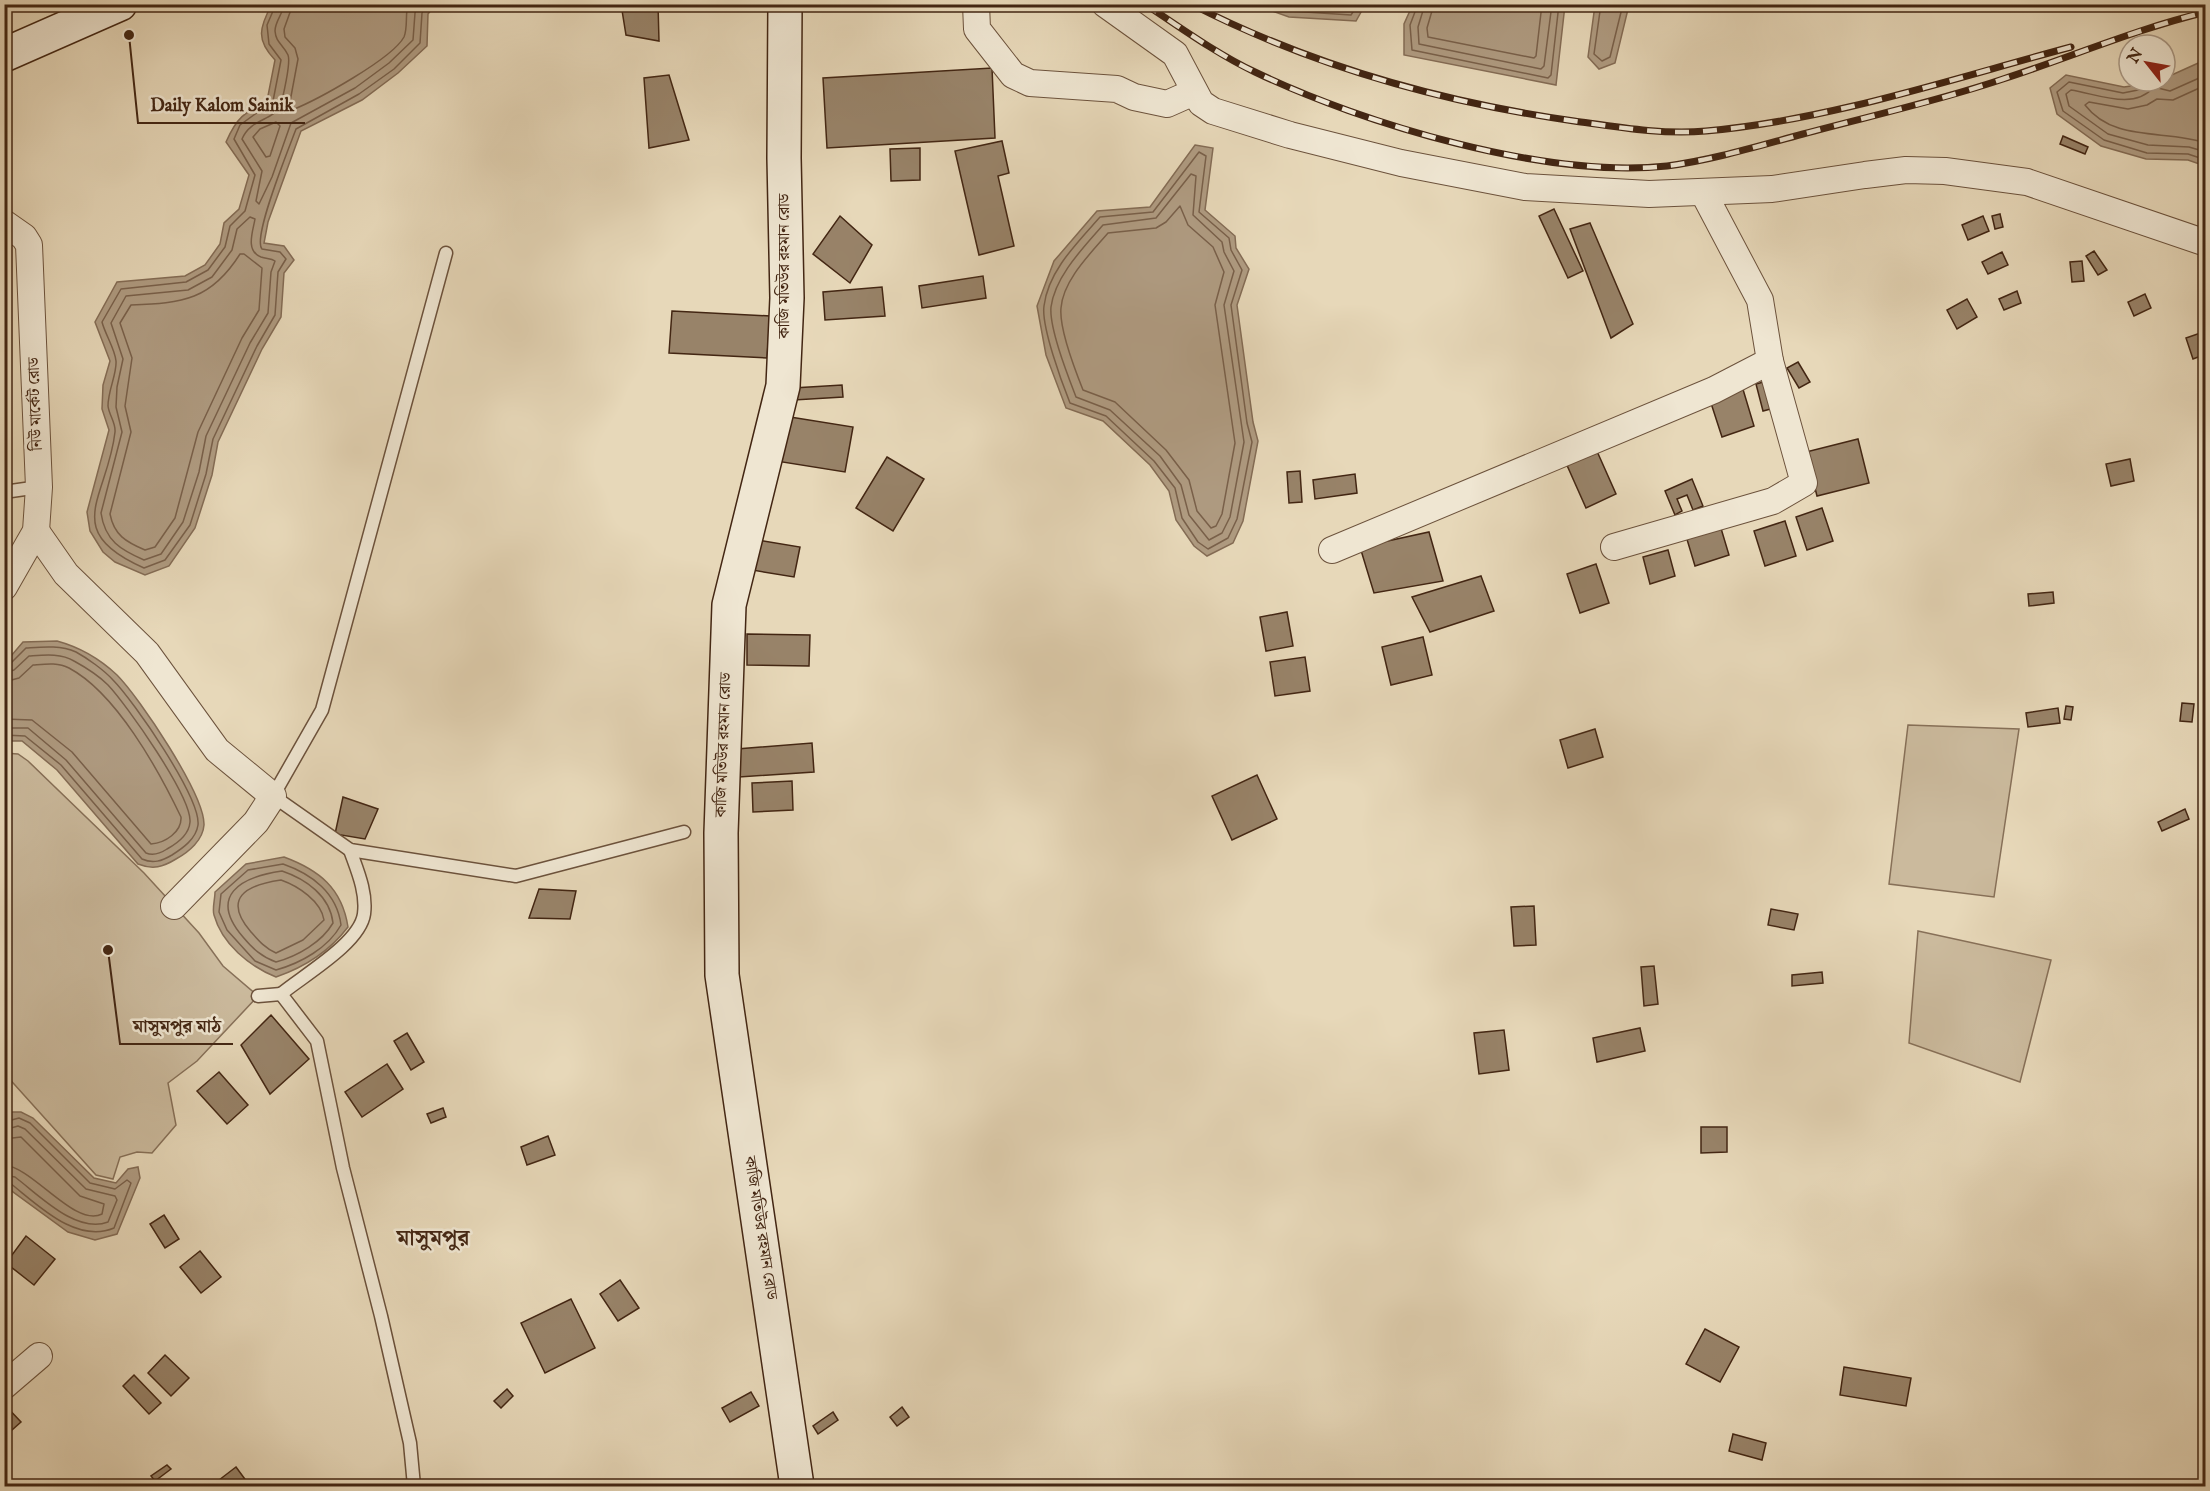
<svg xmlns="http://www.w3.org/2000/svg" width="2210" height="1491" font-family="'IM FELL English','Noto Serif Bengali',serif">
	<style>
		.green { fill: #cbba9d; stroke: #877058; stroke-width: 1.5 }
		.water { fill: #af9b81; stroke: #846c55; stroke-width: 1.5 }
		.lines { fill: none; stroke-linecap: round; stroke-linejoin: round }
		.shore { stroke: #79604a; stroke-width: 1.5 }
		.building { fill: #988369; stroke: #432613; stroke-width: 1.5 }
		.lane-casing { stroke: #6c523c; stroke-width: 15 }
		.street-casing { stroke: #6c523c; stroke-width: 28 }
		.secondary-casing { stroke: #432613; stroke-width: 36 }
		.lane { stroke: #efe6d2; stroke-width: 12 }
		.street { stroke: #efe6d2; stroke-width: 26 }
		.secondary { stroke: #efe6d2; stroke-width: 33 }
		.rail-casing { stroke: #432613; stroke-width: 7 }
		.rail { stroke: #efe6d2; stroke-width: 4.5; stroke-dasharray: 14; stroke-linecap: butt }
		.labels { text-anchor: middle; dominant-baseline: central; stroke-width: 5; stroke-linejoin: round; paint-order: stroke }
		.street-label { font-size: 16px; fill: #432613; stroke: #efe6d2 }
		.district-label { font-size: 22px; font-weight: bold; fill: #432613; stroke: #efe6d2 }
		.leader { fill: none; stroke: #432613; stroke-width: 2 }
		.callout-dot { fill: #432613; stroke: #efe6d2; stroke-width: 2 }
		.callout-label { font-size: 18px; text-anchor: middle; font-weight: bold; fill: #432613; stroke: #efe6d2; stroke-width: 5; stroke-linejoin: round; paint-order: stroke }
	</style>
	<rect width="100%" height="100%" fill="#e7d8b9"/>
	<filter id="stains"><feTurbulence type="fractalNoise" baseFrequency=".00333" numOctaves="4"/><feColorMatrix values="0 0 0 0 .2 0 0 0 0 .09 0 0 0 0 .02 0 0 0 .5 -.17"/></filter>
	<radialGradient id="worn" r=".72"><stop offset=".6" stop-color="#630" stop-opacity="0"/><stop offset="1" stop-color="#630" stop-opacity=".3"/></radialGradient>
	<g class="green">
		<polygon points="1908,725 2019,729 1994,897 1889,884"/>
		<polygon points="4,753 18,754 28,761 144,873 199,933 223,966 258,996 197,1061 168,1083 176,1125 152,1153 137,1152 120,1157 113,1179 96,1175 5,1074"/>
		<polygon points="1918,931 2051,960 2020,1082 1909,1043"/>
	</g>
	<g class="water">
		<path d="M272 4 435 5 428 14 427 46 398 73 362 100 301 131 268 222 264 243 284 246 294 260 284 273 281 317 262 349 218 442 212 475 195 528 169 566 145 575 115 562 103 552 90 531 87 512 109 430 102 409 103 385 110 361 95 322 117 282 185 276 205 265 220 244 224 223 239 209 249 175 226 142C237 117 244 113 267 101L275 60C256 40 259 28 272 4Z"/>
		<polygon points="1413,4 1565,5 1556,85 1404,55 1404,24"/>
		<polygon points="1255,5 1365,5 1356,21 1289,17"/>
		<polygon points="1595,5 1629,5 1615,63 1599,69 1588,57"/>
		<polygon points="2205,60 2205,166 2188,160 2146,159 2101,146 2057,114 2050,88 2066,75 2124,87 2165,81 2165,78"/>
		<polygon points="1195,145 1213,148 1205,210 1235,236 1236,248 1249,269 1237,305 1253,422 1258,441 1243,521 1233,543 1207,556 1194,546 1176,520 1169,491 1150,465 1103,421 1066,408 1046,355 1037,306 1054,261 1097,211 1150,207"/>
		<path d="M57 641C79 647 100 659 117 675 139 697 205 795 204 825 203 840 189 852 176 859 163 867 153 870 138 864L57 770 22 741H5V663L23 642Z"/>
		<path d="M284 857C319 870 342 888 348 927 329 952 305 967 276 977 249 966 222 944 214 915 212 909 215 899 215 892L246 864Z"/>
		<polygon points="9,1112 21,1112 33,1118 94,1178 116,1183 128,1169 138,1167 140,1178 117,1234 95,1240 68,1232 5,1186 5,1120"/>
	</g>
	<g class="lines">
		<g class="shore">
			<path d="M276 4 267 25 269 44 281 60 273 101 240 125 234 139 255 175 245 211 230 226 225 247 208 270 186 282 121 289 102 322C105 334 115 349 116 361 117 374 108 390 108 406 109 415 116 423 115 432 108 497 59 531 144 568L165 560 190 525 206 474 213 439 257 346 275 315 278 272 286 259 280 252 262 249C252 238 289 148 296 129L359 94 394 69 420 43 422 13 427 4"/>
			<path d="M284 4C283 14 275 21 275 31 276 43 283 44 288 55 291 62 283 98 280 106 273 121 251 118 242 139L262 171 256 201 259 204 272 177 291 123 355 88 389 63 413 40 415 13 418 4"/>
			<path d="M293 4 284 29 285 37 295 48 298 59 289 107 292 110C317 100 392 59 404 37 408 28 405 14 408 4"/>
			<polyline points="1272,4 1290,11 1351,15 1358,4"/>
			<polyline points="1418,4 1410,25 1412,50 1548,78 1551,75 1559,4"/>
			<polyline points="1425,4 1418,27 1419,44 1541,69 1544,66 1552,4"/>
			<polyline points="1434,4 1427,28 1428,37 1534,58 1536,56 1542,4"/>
			<polyline points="1601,4 1594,54 1602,61 1610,57 1623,4"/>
			<path d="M2206 75 2170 91 2154 87C2133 111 2098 94 2071 90L2066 94 2069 106 2108 134 2148 145 2189 147 2206 152"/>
			<polyline points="2146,81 2143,89 2123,93 2069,82 2057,92 2063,111 2104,140 2147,153 2188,154 2206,160"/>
			<path d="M2206 85 2173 100 2157 99 2147 105 2128 109 2089 102 2085 105C2114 143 2166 129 2206 143"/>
			<polygon points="276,122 280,126 270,156 266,157 253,137 260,129"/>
			<path d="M1199 152 1206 156 1199 212 1229 238 1231 250 1242 270 1231 305 1247 423 1252 442 1237 519 1228 538 1208 549 1198 542 1182 518 1175 488 1154 461 1106 416 1070 403C1062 383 1041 326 1044 306 1048 271 1078 242 1100 217L1153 212Z"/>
			<path d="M1191 174 1196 176 1193 215 1222 242 1224 252 1234 271 1224 305 1244 442 1230 517 1222 533 1209 540 1189 515 1181 485 1160 456 1110 410 1076 397C1068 376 1049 328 1051 307 1055 276 1084 247 1103 225L1156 218Z"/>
			<path d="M1180 206 1188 225 1213 247 1224 272 1215 305 1235 443 1222 514 1216 526 1211 528 1197 511 1189 480 1166 450 1115 402 1083 390C1075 370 1059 328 1061 308 1063 280 1091 253 1108 233L1156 228 1166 222Z"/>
			<path d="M250 217 255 219C253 231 245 251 261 257 267 259 271 258 275 261L271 272 268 313 250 343 206 436 199 472 183 522 161 554 144 560C121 550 105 541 101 513L122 432 116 407 117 387 123 359 111 323 126 296 188 290 212 277 232 250 237 229Z"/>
			<path d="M244 254 262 268 259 310 242 338 198 432 175 518 155 547 145 550C126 542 114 535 110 514L131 432 125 406 132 358 120 323 131 305C183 303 211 300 240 254Z"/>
			<path d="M4 665 11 663 26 648C42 647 60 645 76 652 87 658 104 670 113 680 133 700 201 798 198 825 196 839 183 848 172 855 162 861 153 864 142 859L61 765 25 736 4 735"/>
			<path d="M4 673 14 670 29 656C44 655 61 653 74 661 85 667 99 676 108 685 126 704 192 797 190 822 189 835 178 843 167 849 161 853 153 856 146 853L66 760 28 728H4"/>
			<path d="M4 682 19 678 33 665C45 664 58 662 69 668 116 693 158 769 181 817 182 832 165 843 151 844L72 752 32 720 4 719"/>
			<path d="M283 864C312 874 337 893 341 925 328 948 301 963 276 970L255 961 227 930 219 912 221 894 248 870Z"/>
			<path d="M282 871C306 879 330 896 333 923 322 942 298 956 276 962 262 957 253 949 243 937 208 896 240 877 282 871Z"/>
			<path d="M281 880C298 886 321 901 324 920L303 940 276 953C265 948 259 941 251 932 222 898 246 885 281 880Z"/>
			<path d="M4 1122 19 1118 30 1123 90 1183 115 1189 127 1180 131 1183 114 1228C76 1244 38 1205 10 1183L4 1182"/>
			<path d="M4 1130 18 1126 25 1129 86 1189 115 1196 117 1200 108 1222C76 1234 39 1195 15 1177L4 1175"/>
			<path d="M4 1139 21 1137 80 1196 104 1204 102 1214C75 1228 33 1167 4 1165"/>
		</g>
	</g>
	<g class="building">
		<polygon points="621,4 658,4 659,41 626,35"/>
		<polygon points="992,68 995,138 827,148 823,78"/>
		<polygon points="669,75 689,140 649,148 644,78"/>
		<polygon points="2063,136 2088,147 2085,154 2060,144"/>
		<polygon points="1002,141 1009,173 998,176 1014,246 979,255 955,151"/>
		<polygon points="920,148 920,180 891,181 890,149"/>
		<polygon points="1554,209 1583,271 1568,278 1539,216"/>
		<polygon points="2000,214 2003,227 1995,229 1992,216"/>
		<polygon points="840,216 872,245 850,283 813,254"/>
		<polygon points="1983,216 1989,231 1968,240 1962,225"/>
		<polygon points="1590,223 1633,324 1611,338 1570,229"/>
		<polygon points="2094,251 2107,270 2098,275 2086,256"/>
		<polygon points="2002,252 2008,265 1988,274 1982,262"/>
		<polygon points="2082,261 2084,281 2072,282 2070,262"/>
		<polygon points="983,276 986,298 922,308 919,286"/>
		<polygon points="882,287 885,316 825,320 823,292"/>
		<polygon points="2017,291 2021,303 2004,310 1999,299"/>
		<polygon points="2145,294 2151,308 2134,316 2128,302"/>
		<polygon points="1967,299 1977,317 1957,329 1947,310"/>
		<polygon points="672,311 770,316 767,358 669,353"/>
		<polygon points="2206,331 2206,354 2193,359 2186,338"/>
		<polygon points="1798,362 1810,382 1799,388 1787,368"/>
		<polygon points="1771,380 1778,407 1763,411 1756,384"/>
		<polygon points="842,385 843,397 794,400 793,388"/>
		<polygon points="1742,386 1754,426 1722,437 1709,397"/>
		<polygon points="784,416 853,427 845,472 776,461"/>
		<polygon points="1858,439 1869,483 1817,496 1806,452"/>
		<polygon points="1596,449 1616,494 1586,508 1566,463"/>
		<polygon points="887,457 924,479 893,531 856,508"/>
		<polygon points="2130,459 2134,481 2111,486 2106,464"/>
		<polygon points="1300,471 1302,502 1289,503 1287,472"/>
		<polygon points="1355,474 1357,493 1315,499 1313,480"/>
		<polygon points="1692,479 1703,506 1693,510 1687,495 1677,499 1682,511 1675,515 1665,491"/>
		<polygon points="1822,508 1833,541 1807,550 1796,517"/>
		<polygon points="1785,521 1796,556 1765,566 1754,531"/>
		<polygon points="1720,525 1729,555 1695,566 1686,536"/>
		<polygon points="1429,532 1443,581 1374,593 1360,547"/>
		<polygon points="757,540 800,547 794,577 752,570"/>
		<polygon points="1668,550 1675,576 1650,584 1643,557"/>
		<polygon points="1596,564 1609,603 1580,613 1567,574"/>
		<polygon points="1481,576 1494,611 1430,632 1412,597"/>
		<polygon points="2053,592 2054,603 2029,606 2028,594"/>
		<polygon points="1287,612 1293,646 1266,651 1260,617"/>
		<polygon points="747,634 810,635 809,666 747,665"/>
		<polygon points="1423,637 1432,675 1391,685 1382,647"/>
		<polygon points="1305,657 1310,691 1275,696 1270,662"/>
		<polygon points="2182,703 2194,704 2192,722 2180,721"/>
		<polygon points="2066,706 2073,707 2071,720 2064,719"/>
		<polygon points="2058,708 2060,723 2028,727 2026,713"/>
		<polygon points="1595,729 1603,757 1568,768 1560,740"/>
		<polygon points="812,743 814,772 739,777 737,749"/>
		<polygon points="1257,775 1277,819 1232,840 1212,796"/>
		<polygon points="792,781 793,810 753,812 752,783"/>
		<polygon points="343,797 378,809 365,839 335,834"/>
		<polygon points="2185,809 2189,819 2162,831 2158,822"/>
		<polygon points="539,889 576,891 570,919 529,918"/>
		<polygon points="1534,906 1536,945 1514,946 1511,907"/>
		<polygon points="1771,909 1798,914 1794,930 1768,925"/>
		<polygon points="1654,966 1658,1004 1644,1006 1641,967"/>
		<polygon points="1822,972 1823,983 1792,986 1792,975"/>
		<polygon points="271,1015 309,1059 270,1094 241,1045"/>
		<polygon points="1640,1028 1645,1051 1597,1062 1593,1038"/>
		<polygon points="1504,1030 1509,1070 1479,1074 1474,1033"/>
		<polygon points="407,1033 424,1062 411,1070 394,1041"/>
		<polygon points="387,1064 403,1089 362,1117 345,1092"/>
		<polygon points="219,1072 248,1105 227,1124 197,1091"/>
		<polygon points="443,1108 446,1117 431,1123 427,1114"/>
		<polygon points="1701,1127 1727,1127 1727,1152 1701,1153"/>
		<polygon points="548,1136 555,1155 527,1165 521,1147"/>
		<polygon points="164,1215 179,1239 165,1248 150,1224"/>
		<polygon points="26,1236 55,1259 34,1285 6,1263"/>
		<polygon points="200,1251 221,1277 201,1293 180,1267"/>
		<polygon points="620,1280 639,1308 618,1321 600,1294"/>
		<polygon points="571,1299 595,1348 545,1373 521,1323"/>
		<polygon points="1705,1329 1739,1347 1720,1382 1686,1364"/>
		<polygon points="165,1355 189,1378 171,1396 148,1373"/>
		<polygon points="1844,1367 1911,1378 1906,1406 1840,1395"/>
		<polygon points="134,1375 161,1403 149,1414 123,1386"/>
		<polygon points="507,1389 513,1396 501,1408 494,1401"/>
		<polygon points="751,1392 759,1406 730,1422 722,1408"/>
		<polygon points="4,1404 21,1422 4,1437"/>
		<polygon points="902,1407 909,1417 897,1426 890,1417"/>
		<polygon points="833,1412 838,1420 818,1434 813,1426"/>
		<polygon points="1733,1434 1766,1443 1762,1460 1729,1451"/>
		<polygon points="167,1465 171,1469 155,1481 151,1476"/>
		<polygon points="236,1467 250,1486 224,1486 219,1480"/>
	</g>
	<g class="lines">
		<g class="lane-casing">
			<g id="lane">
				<polyline points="446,253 322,710 273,796 350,850 516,876 684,832"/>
				<polyline points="4,492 39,487"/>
				<path d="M350 850C357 870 367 892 364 914 360 943 304 975 281 994L317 1041 343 1168 381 1316 410 1443 414 1486"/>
				<polyline points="258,996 281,994"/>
			</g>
		</g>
		<g class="street-casing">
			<g id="street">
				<polyline points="976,4 977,29 1013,75 1030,83 1117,89 1134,97 1167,104 1194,92"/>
				<polyline points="1105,4 1175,54 1201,103 1213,111 1290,135 1401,163 1525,187 1649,194 1772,189 1865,175 1906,170 1945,171 2027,182 2206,243"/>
				<polyline points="4,223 24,237 29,245 39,487 36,531 4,587"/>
				<polyline points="36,531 66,574 147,653 217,750 273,796 256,822 174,906"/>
				<polyline points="1614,547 1773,501 1804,483 1770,361"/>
				<polyline points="1332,550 1714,390 1770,361 1760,300 1704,194"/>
				<polyline points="4,1386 39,1356"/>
			</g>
		</g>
		<g class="secondary-casing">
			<g id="secondary">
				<polyline points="785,4 784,158 787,298 783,386 729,605 721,833 722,975 797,1486"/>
				<polyline points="4,55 120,4"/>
			</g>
		</g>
		<use href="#lane" class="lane"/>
		<use href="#street" class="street"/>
		<use href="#secondary" class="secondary"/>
		<g class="rail-casing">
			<g id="rail">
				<path d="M1145 4C1181 28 1217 54 1255 72 1363 124 1547 179 1667 166 1713 160 1758 146 1803 134 1870 116 1938 101 2003 79 2071 57 2136 29 2206 12"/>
				<path d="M1191 4C1312 66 1440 102 1574 121 1617 127 1662 135 1706 131 1830 120 1951 79 2071 47"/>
			</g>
		</g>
		<use href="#rail" class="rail"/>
	</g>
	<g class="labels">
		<g class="street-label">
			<text transform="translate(785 266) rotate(-90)">কাজি মতিউর রহমান রোড</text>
			<text transform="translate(36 404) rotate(-92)">নিউ মার্কেট রোড</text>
			<text transform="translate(724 745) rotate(-88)">কাজি মতিউর রহমান রোড</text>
			<text transform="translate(760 1228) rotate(81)">কাজি মতিউর রহমান রোড</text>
		</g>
		<g class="district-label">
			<text x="433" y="1239">মাসুমপুর</text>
		</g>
	</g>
	<path class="leader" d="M129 35L138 123H305M108 950L120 1044H233"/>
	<g class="callout-dot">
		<circle cx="129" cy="35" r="6"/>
		<circle cx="108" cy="950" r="6"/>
	</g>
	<g class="callout-label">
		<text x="222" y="111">Daily Kalom Sainik</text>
		<text x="177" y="1032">মাসুমপুর মাঠ</text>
	</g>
	<rect width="2210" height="1491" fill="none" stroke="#e7d8b9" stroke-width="24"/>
	<rect x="6" y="6" width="2198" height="1479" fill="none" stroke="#432613" stroke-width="3"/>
	<rect x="12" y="12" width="2186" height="1467" fill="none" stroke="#432613" stroke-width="1.5"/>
	<g transform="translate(2147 63) rotate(301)"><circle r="28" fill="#efe6d2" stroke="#aa9986" stroke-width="1.5"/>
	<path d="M0-4.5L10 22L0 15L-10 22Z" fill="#8f2418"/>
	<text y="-9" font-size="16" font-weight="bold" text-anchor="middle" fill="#432613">N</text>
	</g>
	<rect width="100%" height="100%" filter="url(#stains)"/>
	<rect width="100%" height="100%" fill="url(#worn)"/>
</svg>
